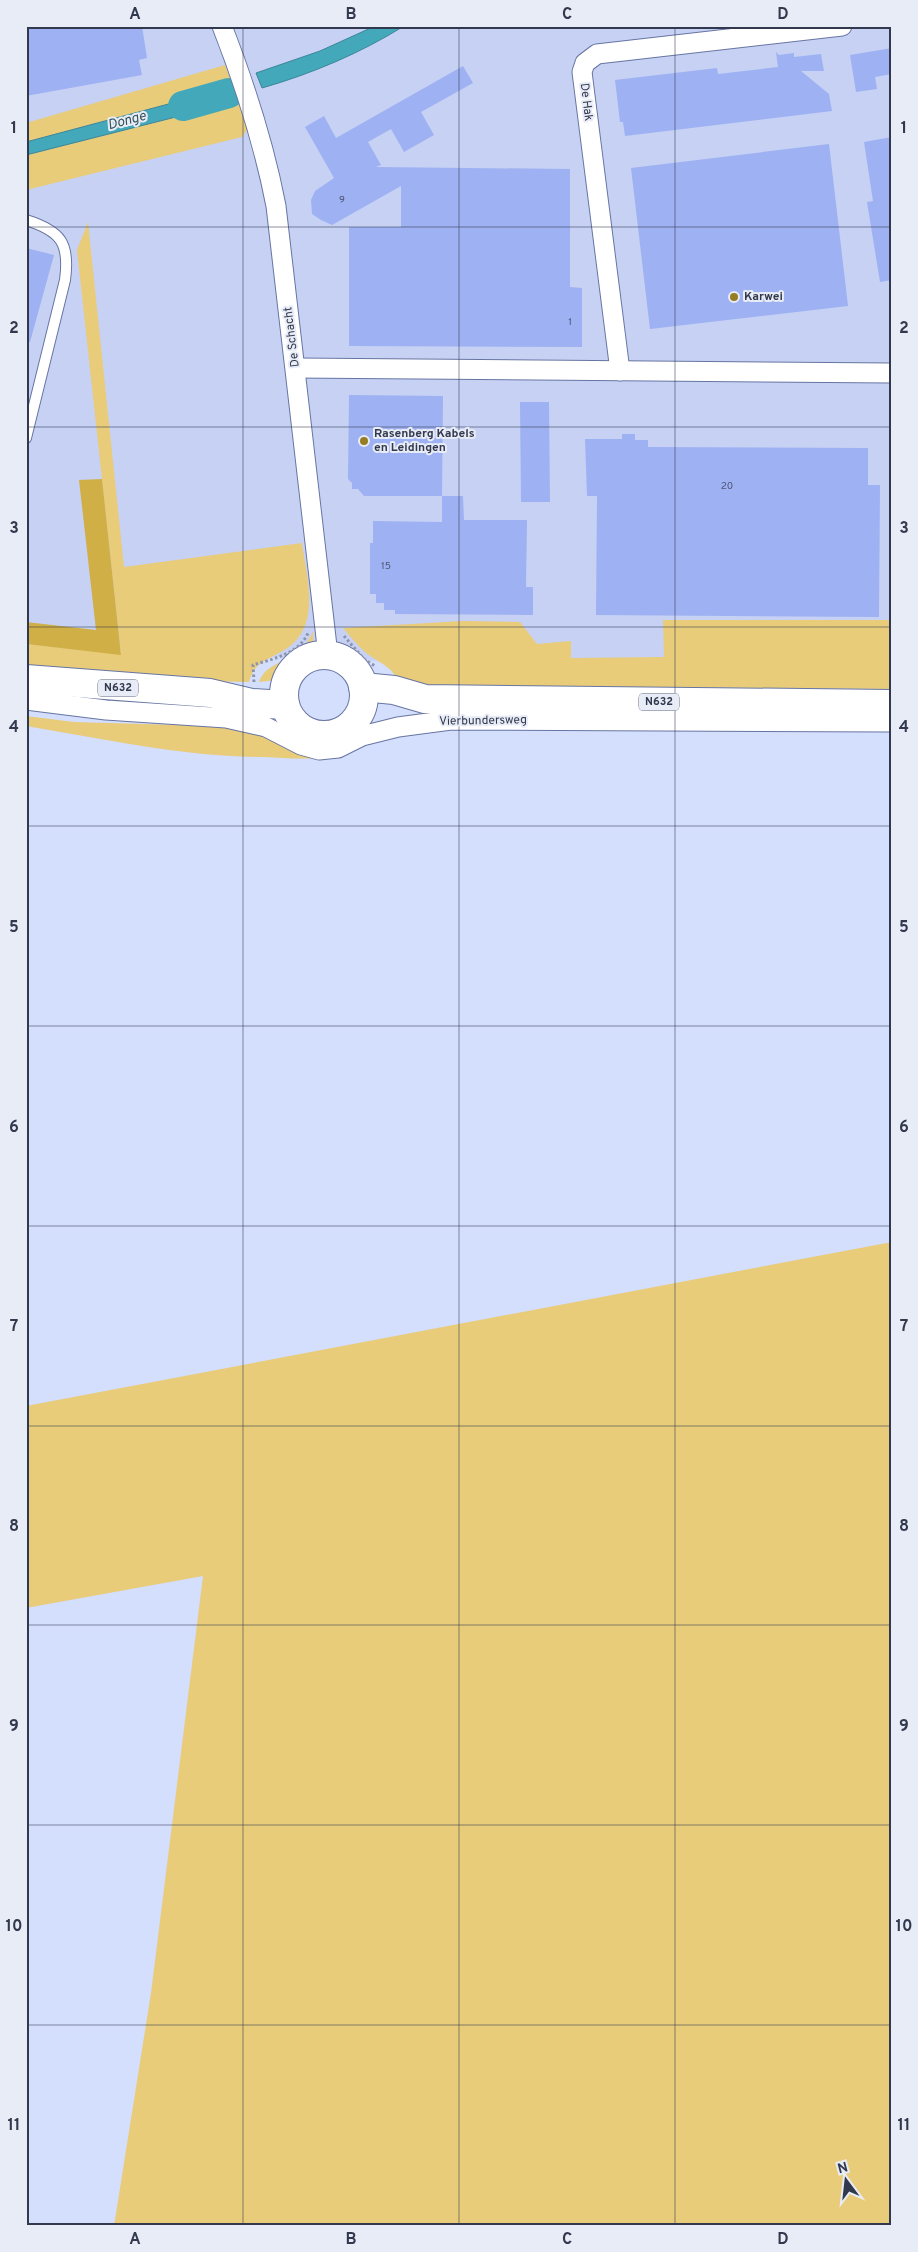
<svg xmlns="http://www.w3.org/2000/svg" width="918" height="2252" font-family="Overpass,sans-serif">
	<style>
		.built { fill: #c6d1f4 }
		.green { fill: #e8cc7a }
		.forest { fill: #d0af46 }
		.water { fill: #42a8ba; stroke: #3d8699 }
		.lines { fill: none; stroke-linecap: round; stroke-linejoin: round }
		.river { stroke: #42a8ba; stroke-width: 30 }
		.building { fill: #9eb1f2 }
		.service-casing { stroke: #6775a2; stroke-width: 12 }
		.minor-casing { stroke: #6775a2; stroke-width: 21 }
		.primary-casing { stroke: #6775a2; stroke-width: 30 }
		.path { stroke: #8c94af; stroke-width: 3; stroke-dasharray: 2.5 2.5; stroke-linecap: butt }
		.service { stroke: #fff; stroke-width: 10 }
		.minor { stroke: #fff; stroke-width: 19 }
		.primary { stroke: #fff; stroke-width: 28 }
		.grid { fill: none; stroke: #32384d; stroke-width: 1; stroke-opacity: 0.55 }
		.poi-dot { fill: #967c23; stroke: #e8ecf6; stroke-width: 2 }
		.labels { text-anchor: middle; dominant-baseline: central; stroke-width: 4; stroke-linejoin: round; paint-order: stroke }
		.number-label { font-size: 10px; fill: #4d5676 }
		.shield { fill: #e8ecf6; stroke: #696e80; stroke-width: 1 }
		.shield-label { font-size: 11px; font-weight: bold; fill: #32384d }
		.street-label { font-size: 12px; fill: #32384d; stroke: #e8ecf6 }
		.poi-label { font-size: 12px; font-weight: bold; fill: #32384d; stroke: #e8ecf6; text-anchor: start }
		.water-label { font-size: 14px; font-style: italic; fill: #36555b; stroke: #e8ecf6 }
		.neatline { fill: none; stroke: #32384d; stroke-width: 2 }
		.grid-label { font-size: 16px; text-anchor: middle; font-weight: bold; fill: #32384d }
	</style>
	<rect width="100%" height="100%" fill="#d4defd"/>
	<polygon class="built" points="26,26 892,26 892,680 278,657 119,644 26,643"/>
	<g class="green">
		<polygon points="225,65 249,127 242,137 26,190 26,155 227,104 221,90 26,142 26,123"/>
		<path d="M88 222 124 567 302 543C307 580 323 630 281 652 265 661 254 663 249 682L199 681 26 665V644L121 654 77 250Z"/>
		<path d="M663 620H890L892 689 398 685C396 667 378 663 365 652 357 645 350 636 343 628L462 621 520 622 537 644 571 641V658L664 657Z"/>
		<path d="M313 631C316 661 298 657 286 679L259 682C266 659 300 664 313 631Z"/>
		<path d="M26 716 74 722 215 726 254 730 325 757C305 760 285 758 264 757 184 757 105 739 26 726Z"/>
		<polygon points="892,1242 892,2226 114,2226 151,1993 203,1576 26,1608 26,1406"/>
	</g>
	<polygon class="forest" points="102,479 121,655 26,644 26,622 96,630 79,480"/>
	<g class="water">
		<path d="M375 26H404C361 53 311 74 262 88L256 73 320 51Z"/>
		<polygon points="221,90 227,104 26,155 26,142"/>
	</g>
	<g class="lines">
		<polyline class="river" points="183,106 229,93"/>
	</g>
	<g class="building">
		<polygon points="26,26 142,26 147,58 139,60 142,75 26,96"/>
		<polygon points="892,48 892,74 875,77 877,89 856,92 850,55"/>
		<polygon points="776,52 779,55 794,53 794,57 821,54 824,71 801,71 829,94 832,111 625,136 623,122 620,122 615,80 717,68 718,74 778,67"/>
		<polygon points="463,66 473,83 421,112 434,135 404,152 391,129 368,142 381,165 376,167 570,169 570,287 582,288 582,347 349,346 349,227 401,227 401,186 332,225 321,220 312,214 311,200 315,191 334,178 305,127 324,116 336,138"/>
		<polygon points="892,137 892,280 880,282 867,202 873,201 864,142"/>
		<polygon points="829,144 848,306 650,329 631,168"/>
		<polygon points="26,248 54,255 30,342 26,341"/>
		<polygon points="349,395 443,396 442,496 364,496 358,489 352,489 352,483 348,479"/>
		<polygon points="520,402 549,402 550,502 521,502"/>
		<polygon points="622,434 635,434 635,440 648,440 648,447 868,448 868,485 880,485 879,617 596,615 597,496 587,496 585,439 622,439"/>
		<polygon points="442,496 463,496 464,520 527,520 526,587 533,587 533,615 395,614 395,610 384,610 384,603 376,603 376,594 370,594 370,543 373,543 373,521 442,522"/>
	</g>
	<g class="lines">
		<g class="service-casing">
			<path id="service" d="M26 220C61 231 70 243 65 280L26 438"/>
		</g>
		<g class="minor-casing">
			<g id="minor">
				<path d="M222 26C245 85 264 144 276 206L328 655"/>
				<polyline points="296,368 892,373"/>
				<polyline points="620,371 582,72 585,63 597,54 842,26"/>
				<polyline points="26,700 106,710 226,718 266,727 301,745 319,750 338,748 362,736 398,727 451,720 892,722"/>
			</g>
		</g>
		<g class="primary-casing">
			<g id="primary">
				<circle cx="324" cy="695" r="40"/>
				<polyline points="26,679 210,693 252,703 285,705"/>
				<polyline points="363,687 394,690 425,699 892,704"/>
			</g>
		</g>
		<g class="path">
			<polyline points="344,636 364,659 375,666"/>
			<path d="M254 682 253 665C272 659 299 654 308 633"/>
		</g>
		<use href="#service" class="service"/>
		<use href="#minor" class="minor"/>
		<use href="#primary" class="primary"/>
	</g>
	<path class="grid" d="M243 26V2226M459 26V2226M675 26V2226M26 227H892M26 427H892M26 627H892M26 826H892M26 1026H892M26 1226H892M26 1426H892M26 1625H892M26 1825H892M26 2025H892"/>
	<g class="poi-dot">
		<circle cx="734" cy="297" r="5"/>
		<circle cx="364" cy="441" r="5"/>
	</g>
	<g class="labels">
		<g class="number-label">
			<text x="342" y="200">9</text>
			<text x="570" y="322">1</text>
			<text x="727" y="486">20</text>
			<text x="386" y="566">15</text>
		</g>
		<g class="shield">
			<rect x="98" y="679.5" width="40" height="17" rx="4"/>
			<rect x="639" y="693.5" width="40" height="17" rx="4"/>
		</g>
		<g class="shield-label">
			<text x="118" y="688">N632</text>
			<text x="659" y="702">N632</text>
		</g>
		<g class="street-label">
			<text transform="translate(586 102) rotate(83)">De Hak</text>
			<text transform="translate(292 337) rotate(-97)">De Schacht</text>
			<text transform="translate(483 721) rotate(-1)">Vierbundersweg</text>
		</g>
		<g class="poi-label">
			<text x="744" y="297">Karwei</text>
			<text x="374" y="434">Rasenberg Kabels<tspan x="374" dy="14">en Leidingen</tspan></text>
		</g>
		<g class="water-label">
			<text transform="translate(127 121) rotate(-15)">Donge</text>
		</g>
	</g>
	<rect width="918" height="2252" fill="none" stroke="#e8ecf6" stroke-width="55"/>
	<g transform="translate(846 2180) rotate(345)" stroke="#e8ecf6" stroke-width="4" paint-order="stroke">
	<path d="M0-4L9 19L0 12L-9 19Z" fill="#32384d"/>
	<text y="-8" font-size="14" font-weight="bold" text-anchor="middle" fill="#32384d">N</text>
	</g>
	<rect x="28" y="28" width="862" height="2196" class="neatline"/>
	<g class="grid-label">
		<text x="135" y="19">A</text>
		<text x="351" y="19">B</text>
		<text x="567" y="19">C</text>
		<text x="783" y="19">D</text>
		<text x="14" y="133">1</text>
		<text x="904" y="133">1</text>
		<text x="14" y="333">2</text>
		<text x="904" y="333">2</text>
		<text x="14" y="533">3</text>
		<text x="904" y="533">3</text>
		<text x="14" y="732">4</text>
		<text x="904" y="732">4</text>
		<text x="14" y="932">5</text>
		<text x="904" y="932">5</text>
		<text x="14" y="1132">6</text>
		<text x="904" y="1132">6</text>
		<text x="14" y="1331">7</text>
		<text x="904" y="1331">7</text>
		<text x="14" y="1531">8</text>
		<text x="904" y="1531">8</text>
		<text x="14" y="1731">9</text>
		<text x="904" y="1731">9</text>
		<text x="14" y="1931">10</text>
		<text x="904" y="1931">10</text>
		<text x="14" y="2130">11</text>
		<text x="904" y="2130">11</text>
		<text x="135" y="2244">A</text>
		<text x="351" y="2244">B</text>
		<text x="567" y="2244">C</text>
		<text x="783" y="2244">D</text>
	</g>
</svg>
